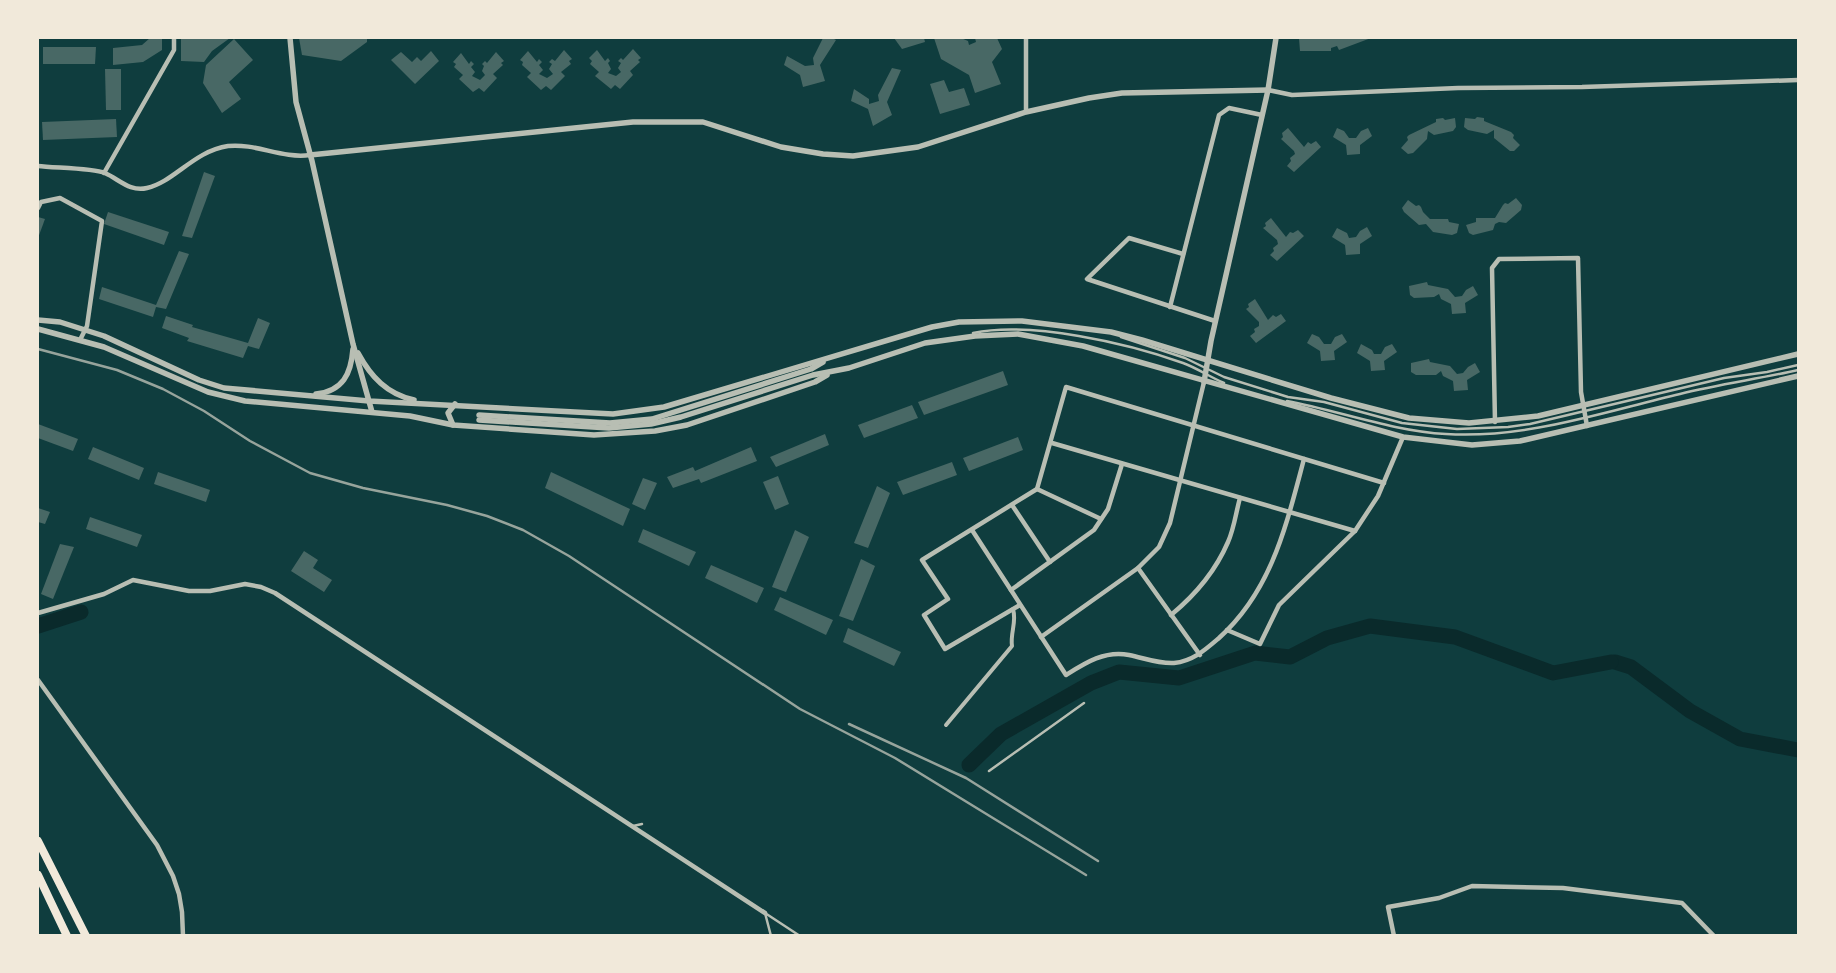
<svg xmlns="http://www.w3.org/2000/svg" width="1836" height="973" font-family="'Source Serif 4',serif">
	<style>
		.lines { fill: none; stroke-linecap: round; stroke-linejoin: round }
		.river { stroke: #0a2a2b; stroke-width: 15 }
		.building { fill: #486865 }
		.service { stroke: #b8beb3; stroke-width: 2.5 }
		.pedestrian { stroke: #b8beb3; stroke-width: 4 }
		.minor { stroke: #b8beb3; stroke-width: 4.5 }
		.tertiary { stroke: #b8beb3; stroke-width: 5.5 }
		.primary { stroke: #f1e9da; stroke-width: 8 }
		.rail { stroke: #97a49c; stroke-width: 2.5 }
	</style>
	<rect width="100%" height="100%" fill="#0f3d3e"/>
	<g class="lines">
		<g class="river">
			<polyline points="38,626 81,612"/>
			<polyline points="1615,662 1631,667 1690,711 1740,739 1798,750"/>
			<polyline points="969,765 1001,734 1091,683 1119,672 1179,678 1255,653 1290,657 1327,638 1370,626 1455,637 1553,673 1611,662"/>
		</g>
	</g>
	<g class="building">
		<polygon points="150,38 162,38 162,50 143,62 113,65 113,48 142,45"/>
		<polygon points="181,38 230,38 212,51 204,62 181,61"/>
		<polygon points="299,38 367,38 367,42 341,61 302,55"/>
		<polygon points="823,38 832,38 836,40 820,65 825,81 803,87 800,75 784,65 787,56 805,66 814,65 813,58"/>
		<polygon points="894,38 924,38 925,42 902,49"/>
		<polygon points="934,38 961,38 968,41 969,45 976,42 975,38 997,38 1002,49 992,62 1001,84 975,93 969,75 941,59"/>
		<polygon points="1299,38 1371,38 1339,50 1337,46 1331,48 1331,51 1300,51"/>
		<polygon points="234,39 253,60 229,82 241,99 222,113 203,83 206,65"/>
		<polygon points="43,47 96,47 95,64 43,64"/>
		<polygon points="633,49 641,58 638,60 640,62 630,71 633,75 620,89 615,85 611,89 595,76 599,72 590,64 592,61 589,58 597,50 605,61 608,58 610,61 608,63 611,69 608,73 616,76 621,72 618,68 621,63 618,61 621,58 623,60"/>
		<polygon points="564,50 572,59 569,61 571,64 561,72 565,76 551,90 546,86 541,90 527,77 531,73 522,65 523,62 520,60 528,51 537,62 539,59 542,62 539,65 543,70 539,74 547,78 553,74 549,69 552,64 549,62 552,59 555,61"/>
		<polygon points="431,51 439,61 415,84 391,60 401,52 412,62 417,57 421,61"/>
		<polygon points="496,52 504,61 501,63 503,65 493,74 497,78 484,92 479,88 473,92 459,79 463,75 454,67 456,64 453,62 461,53 469,64 471,61 474,64 471,67 475,72 472,76 480,80 485,75 482,71 484,66 482,64 485,61 487,63"/>
		<polygon points="892,68 901,70 887,102 892,115 873,126 868,109 851,101 854,89 869,99 869,104 879,101 878,95"/>
		<polygon points="105,69 121,69 121,110 106,110"/>
		<polygon points="944,80 949,92 964,88 970,105 940,114 930,84"/>
		<polygon points="1477,117 1484,118 1484,121 1511,132 1514,135 1513,138 1520,145 1514,151 1510,151 1494,138 1494,130 1487,134 1468,130 1464,127 1465,118 1475,119"/>
		<polygon points="1443,118 1445,120 1455,118 1456,127 1453,131 1434,135 1428,131 1427,139 1413,153 1408,154 1401,148 1408,140 1407,137 1409,135 1436,122 1436,119"/>
		<polygon points="116,119 117,137 43,140 42,122"/>
		<polygon points="1288,128 1304,147 1308,142 1311,144 1316,141 1321,147 1294,172 1287,166 1291,161 1290,158 1295,154 1294,151 1281,139 1283,137 1282,133"/>
		<polygon points="1337,128 1344,131 1349,138 1356,138 1361,131 1368,128 1372,136 1360,145 1360,154 1347,155 1346,145 1333,137"/>
		<polygon points="204,172 215,176 192,238 182,236"/>
		<polygon points="1516,198 1522,205 1521,210 1506,223 1499,222 1495,224 1493,230 1473,235 1469,233 1466,225 1476,222 1476,218 1495,218 1503,205 1505,203 1508,204"/>
		<polygon points="1408,200 1416,206 1419,205 1421,207 1423,212 1430,219 1448,219 1449,222 1459,224 1457,233 1452,235 1433,232 1426,224 1419,225 1404,212 1402,208"/>
		<polygon points="108,212 169,232 164,245 104,224"/>
		<polygon points="38,217 45,219 38,238"/>
		<polygon points="1271,218 1286,237 1290,232 1293,233 1298,230 1304,236 1277,261 1270,255 1274,251 1273,248 1278,244 1277,240 1263,228 1266,226 1265,223"/>
		<polygon points="1367,227 1372,236 1360,244 1360,254 1346,255 1345,245 1332,237 1337,228 1347,233 1349,238 1356,237 1360,231"/>
		<polygon points="179,251 189,254 166,309 156,307 153,317 99,299 102,287 156,305"/>
		<polygon points="1427,282 1428,285 1448,289 1455,297 1462,296 1466,290 1473,286 1478,295 1465,303 1466,313 1452,314 1451,304 1441,299 1439,294 1434,297 1414,298 1410,295 1409,286"/>
		<polygon points="1255,299 1268,320 1273,315 1276,317 1281,314 1286,321 1256,343 1250,336 1255,332 1254,329 1259,326 1259,322 1246,309 1249,307 1248,304"/>
		<polygon points="166,316 193,325 192,327 248,343 258,318 270,323 259,349 248,346 243,358 187,341 189,338 162,328"/>
		<polygon points="1312,334 1319,337 1324,344 1331,344 1335,337 1342,334 1347,342 1334,351 1335,360 1321,361 1320,351 1307,343"/>
		<polygon points="1361,344 1372,350 1374,354 1381,354 1385,347 1392,344 1397,352 1384,361 1385,370 1371,371 1370,361 1357,353"/>
		<polygon points="1429,359 1430,362 1450,366 1457,374 1463,373 1468,367 1475,363 1480,372 1467,380 1468,390 1454,391 1453,381 1443,376 1441,371 1436,375 1416,375 1411,372 1411,363"/>
		<polygon points="1003,371 1008,385 924,415 918,402"/>
		<polygon points="912,405 918,418 864,438 858,425"/>
		<polygon points="38,424 78,439 73,451 38,438"/>
		<polygon points="825,434 829,445 776,467 770,457"/>
		<polygon points="1018,437 1023,450 969,471 963,458"/>
		<polygon points="93,447 144,468 139,480 88,459"/>
		<polygon points="751,447 757,461 701,483 699,479 673,488 667,477 693,467 695,471"/>
		<polygon points="952,462 957,475 903,495 897,482"/>
		<polygon points="158,472 210,490 206,502 154,484"/>
		<polygon points="551,472 630,509 623,526 545,488"/>
		<polygon points="778,476 789,504 775,510 763,482"/>
		<polygon points="643,478 657,483 645,510 632,504"/>
		<polygon points="877,486 890,493 868,548 854,543"/>
		<polygon points="38,508 50,512 45,524 38,522"/>
		<polygon points="90,517 142,535 137,547 86,529"/>
		<polygon points="643,529 696,552 689,566 638,542"/>
		<polygon points="795,530 809,537 786,592 772,587"/>
		<polygon points="60,544 74,547 53,599 41,594"/>
		<polygon points="304,551 318,560 313,568 332,580 324,592 291,571"/>
		<polygon points="861,559 875,566 853,621 839,616"/>
		<polygon points="711,565 764,588 757,603 705,578"/>
		<polygon points="780,597 833,620 826,635 774,610"/>
		<polygon points="848,628 901,652 894,666 843,642"/>
	</g>
	<g class="lines">
		<g class="service">
			<path d="M973 333C1031 321 1127 343 1183 363 1197 368 1210 377 1224 383"/>
			<polyline points="1121,337 1185,358 1224,377 1288,397 1324,402 1402,423 1457,429 1508,427 1530,424 1724,378 1767,372 1798,365"/>
			<path d="M1287 401C1340 411 1392 431 1446 434 1526 439 1603 412 1680 394 1719 384 1759 379 1798 370"/>
			<polyline points="989,771 1084,703"/>
			<polyline points="633,826 642,824"/>
			<polyline points="771,936 765,913 800,936"/>
		</g>
		<path class="pedestrian" d="M946 725 1012 646C1010 633 1017 622 1013 609"/>
		<g class="minor">
			<polyline points="1026,38 1026,112"/>
			<polyline points="1268,90 1292,95 1458,88 1582,87 1798,80"/>
			<path d="M38 166C54 168 92 168 105 173 120 180 130 192 147 188 174 182 194 151 228 146 256 143 282 159 310 155"/>
			<polyline points="104,173 174,50 174,38"/>
			<polyline points="38,208 41,202 60,198 102,221 87,326 80,340"/>
			<polyline points="1183,254 1129,238 1087,279 1215,321"/>
			<polyline points="1170,307 1219,115 1229,108 1262,115"/>
			<polyline points="1495,422 1492,268 1499,259 1578,258 1581,392 1587,426"/>
			<polyline points="1052,443 1355,531"/>
			<polyline points="1037,489 1101,519"/>
			<polyline points="1012,505 1050,562"/>
			<path d="M972 530 1066 675C1085 663 1105 650 1129 655 1144 658 1159 664 1174 663 1193 661 1205 650 1219 638 1272 590 1286 526 1304 459"/>
			<polyline points="1138,568 1200,655"/>
			<polyline points="1011,590 1094,530 1108,509 1122,464"/>
			<polyline points="1020,605 945,649 924,615 948,599 922,560 1037,489 1066,387 1384,483"/>
			<polyline points="38,613 104,594 133,580 189,591 210,591 245,584 261,587 275,593 765,913"/>
			<path d="M1171 615C1194 596 1216 570 1228 542 1234 529 1236 512 1240 498"/>
			<polyline points="1227,630 1260,644 1279,605 1355,531 1378,496 1403,437"/>
			<polyline points="1041,637 1138,568 1159,547 1170,523 1204,382"/>
			<polyline points="38,680 157,845 173,876 179,894 182,912 183,936"/>
			<polyline points="1394,936 1388,907 1439,898 1472,886 1563,888 1682,903 1714,936"/>
		</g>
		<g class="tertiary">
			<polyline points="290,38 296,102 312,161 353,344 372,412"/>
			<polyline points="310,155 633,122 703,122 781,147 823,154 853,156 918,147 1026,112 1089,98 1122,93 1268,90"/>
			<polyline points="38,320 60,322 104,336 199,380 224,388 369,401 613,414 664,407 932,327 959,322 1022,321 1111,332 1142,340 1331,398 1409,418 1469,423 1538,416 1798,354"/>
			<polyline points="38,329 104,347 208,392 245,401 410,416 453,425 594,435 655,431 687,425 815,382 827,375"/>
			<path d="M358 353C371 377 387 394 414 400"/>
			<polyline points="1204,382 1211,341 1268,90 1276,38"/>
			<path d="M316 394C343 391 351 374 353 349"/>
			<polyline points="479,415 610,423 652,419 811,369 823,362"/>
			<polyline points="479,420 609,428 651,424 681,417 813,375 849,368 925,343 975,336 1018,334 1083,346 1403,437 1472,445 1520,441 1798,376"/>
			<polyline points="453,425 448,413 455,404"/>
		</g>
		<g class="primary">
			<polyline points="38,841 86,936"/>
			<polyline points="38,875 67,936"/>
		</g>
		<g class="rail">
			<polyline points="38,349 117,370 163,389 204,411 250,441 310,473 363,488 447,505 487,516 523,530 569,556 800,709 895,758 1086,875"/>
			<polyline points="849,724 966,778 1098,861"/>
		</g>
	</g>
	<rect width="1836" height="973" fill="none" stroke="#f1e9da" stroke-width="78"/>
</svg>
